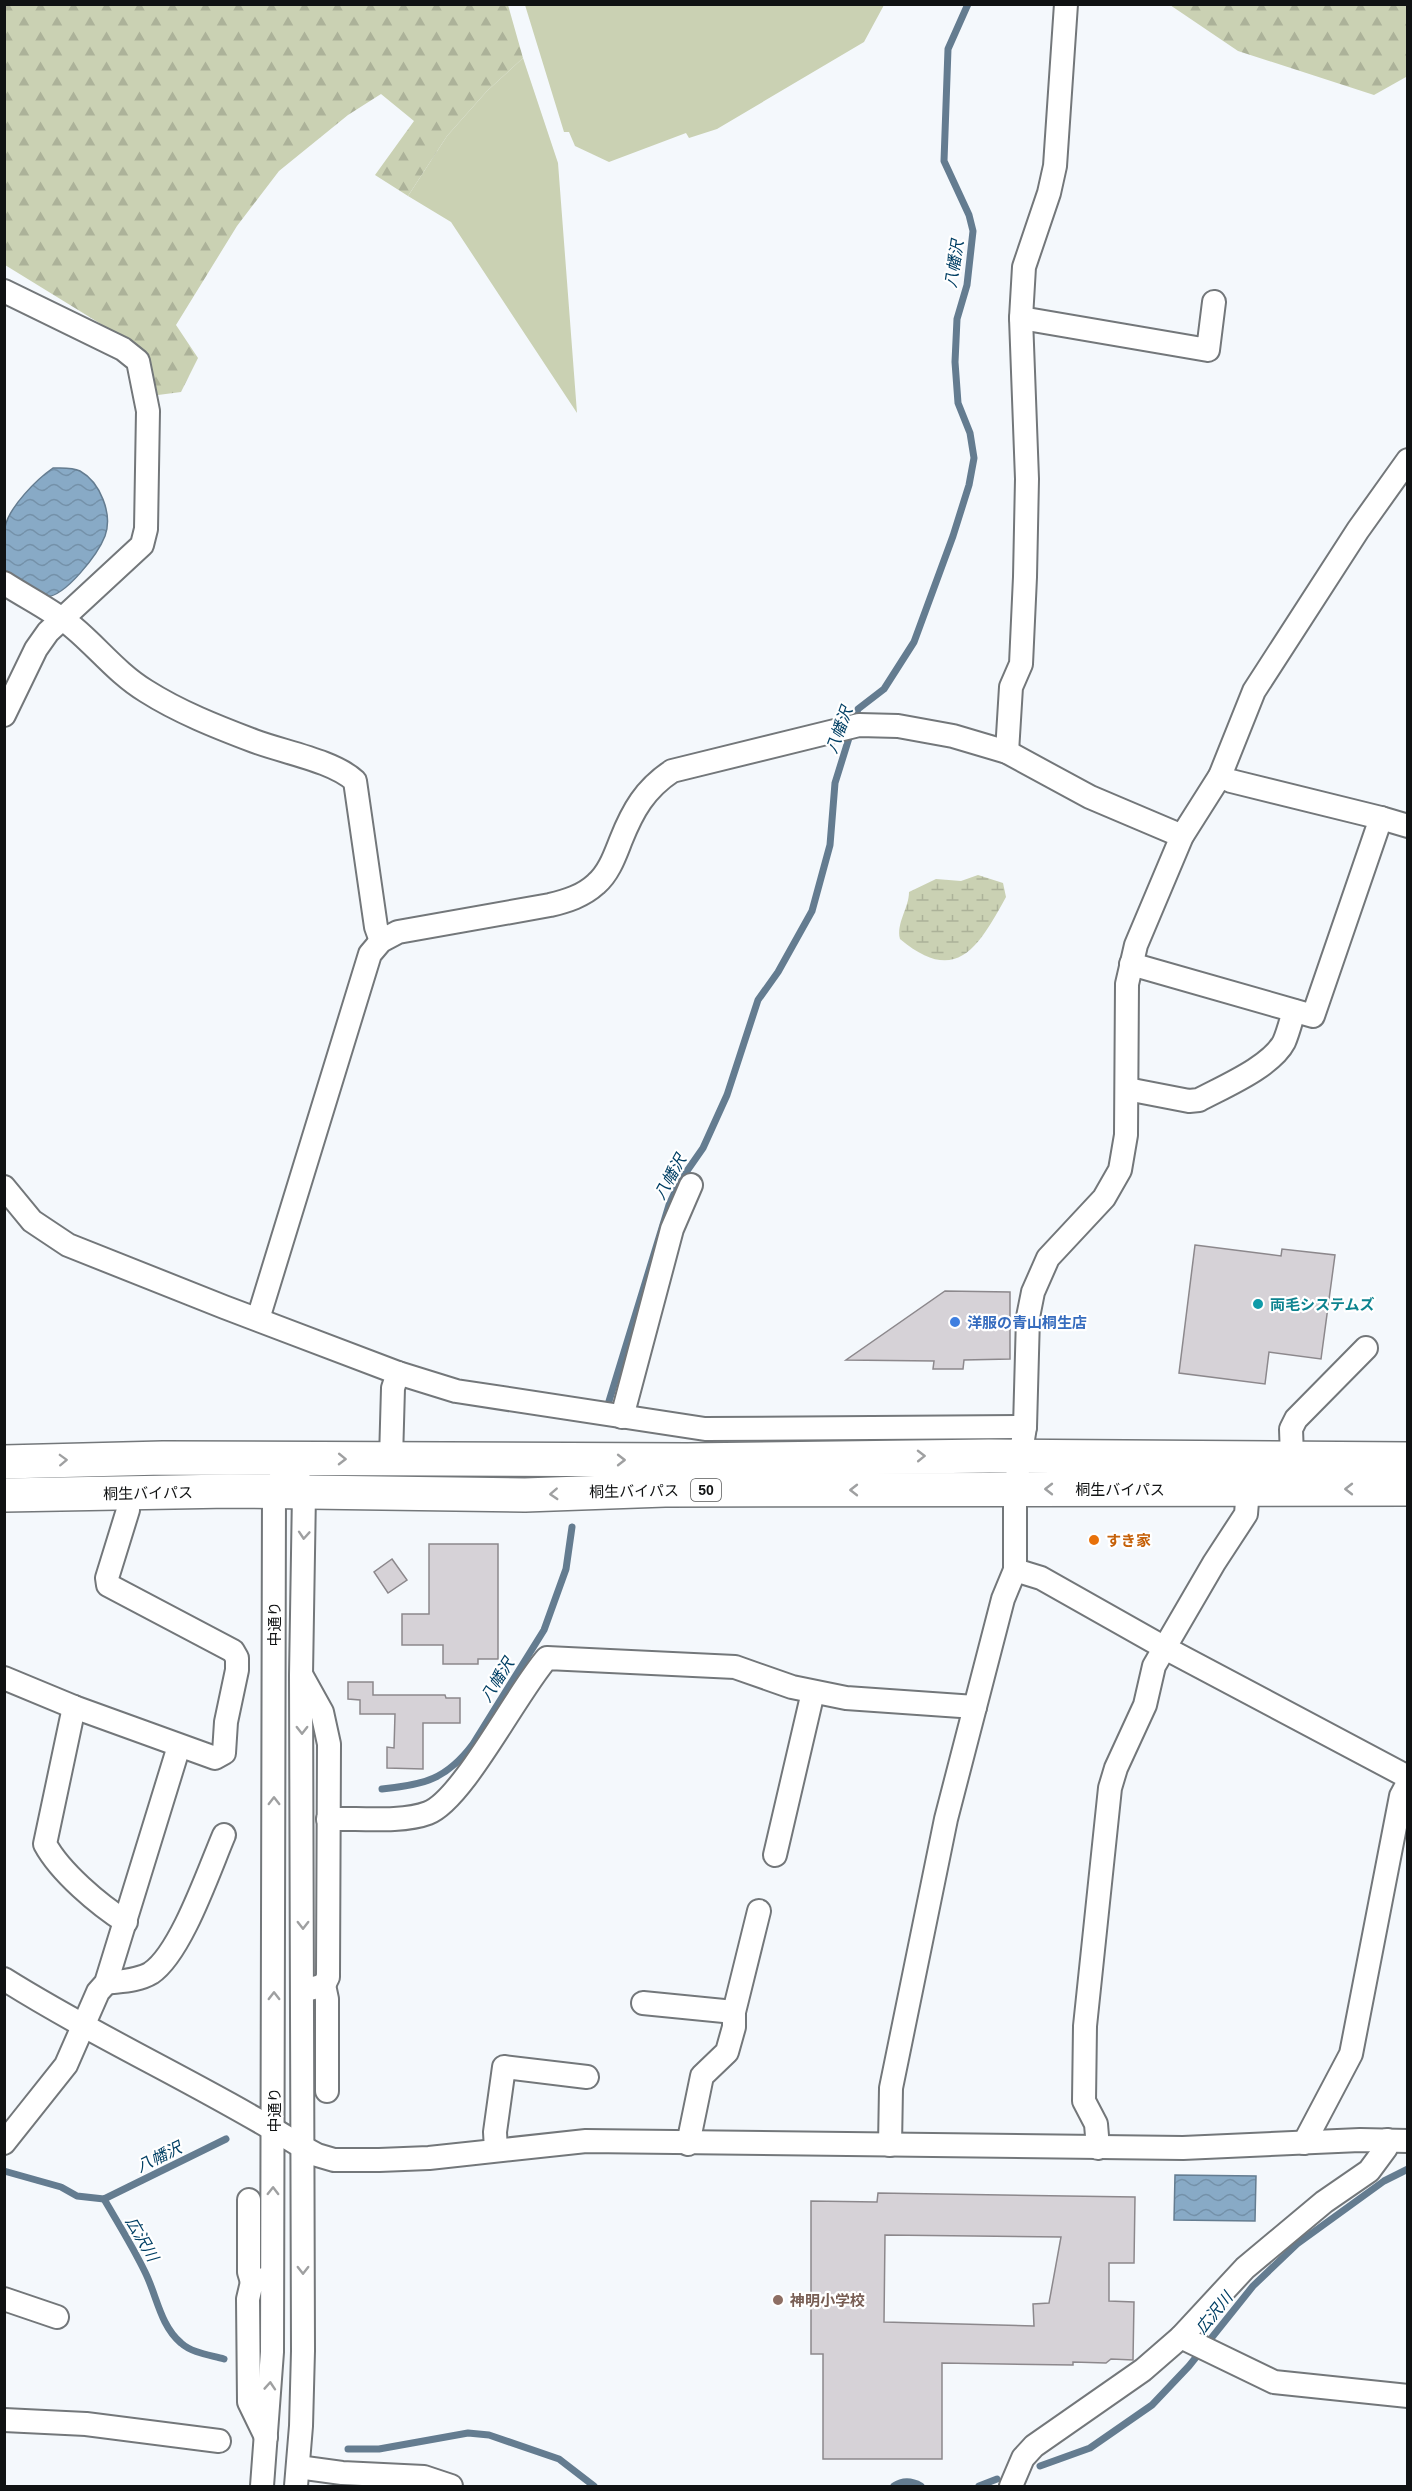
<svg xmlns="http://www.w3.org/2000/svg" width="1412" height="2491" font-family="Arial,'Noto Sans JP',sans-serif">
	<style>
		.grass { fill: #cad1b3 }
		.forest { fill: url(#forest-firs) }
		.wetland { fill: url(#wetland-marsh) }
		.water { fill: url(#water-waves); stroke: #647c90; stroke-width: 1.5 }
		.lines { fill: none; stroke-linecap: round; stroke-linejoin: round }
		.stream { stroke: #647c90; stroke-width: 7 }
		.building { fill: #d6d2d7; stroke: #8c888c; stroke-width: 1.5; fill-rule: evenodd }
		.minor-casing { stroke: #73777a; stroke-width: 26 }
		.highway-casing { stroke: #73777a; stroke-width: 36 }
		.minor { stroke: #fff; stroke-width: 22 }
		.highway { stroke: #fff; stroke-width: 33 }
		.oneway { stroke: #9fa0a1 }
		.culture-dot { fill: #0f9aa8; stroke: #fff; stroke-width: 2 }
		.shop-dot { fill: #3f7fe0; stroke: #fff; stroke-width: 2 }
		.food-dot { fill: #e8710a; stroke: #fff; stroke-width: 2 }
		.education-dot { fill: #8d6e63; stroke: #fff; stroke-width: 2 }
		.labels { text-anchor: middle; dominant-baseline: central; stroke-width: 4.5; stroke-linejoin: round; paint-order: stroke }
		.shield { fill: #fff; stroke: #58595a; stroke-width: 1.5 }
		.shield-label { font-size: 14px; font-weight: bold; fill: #101213 }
		.culture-label { font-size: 15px; font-weight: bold; fill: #0d838f; stroke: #fff; text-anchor: start }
		.shop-label { font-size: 15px; font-weight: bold; fill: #366cbe; stroke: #fff; text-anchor: start }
		.street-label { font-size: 15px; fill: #101213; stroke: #fff }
		.food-label { font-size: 15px; font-weight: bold; fill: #c56008; stroke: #fff; text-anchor: start }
		.education-label { font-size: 15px; font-weight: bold; fill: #785e54; stroke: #fff; text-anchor: start }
		.water-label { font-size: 16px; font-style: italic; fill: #013f64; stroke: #fff }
	</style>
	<defs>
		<pattern id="forest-firs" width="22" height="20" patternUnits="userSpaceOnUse" patternTransform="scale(1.5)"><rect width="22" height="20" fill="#cad1b3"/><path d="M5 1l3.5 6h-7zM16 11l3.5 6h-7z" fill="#acb299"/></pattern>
		<pattern id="wetland-marsh" width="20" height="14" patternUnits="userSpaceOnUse" patternTransform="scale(1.5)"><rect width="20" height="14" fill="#cad1b3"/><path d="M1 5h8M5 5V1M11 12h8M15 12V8" fill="none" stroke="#acb299"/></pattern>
		<pattern id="water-waves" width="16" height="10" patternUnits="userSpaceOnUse" patternTransform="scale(1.5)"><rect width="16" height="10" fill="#88aac6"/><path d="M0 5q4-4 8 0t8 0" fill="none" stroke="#7491a9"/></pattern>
	</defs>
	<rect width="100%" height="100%" fill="#f4f8fc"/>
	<g class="grass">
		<polygon points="525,5 525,4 884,5 864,42 717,129 689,138 686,133 609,162 575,146 569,132 564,132"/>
		<polygon points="523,58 558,163 577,413 451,222 408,196 447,136 487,91"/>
	</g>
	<g class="forest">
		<polygon points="4,5 508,5 523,58 487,91 447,136 408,196 375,175 414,121 381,94 348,115 279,171 237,226 176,325 198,358 181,392 158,395 135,345 5,265"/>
		<polygon points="1170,5 1407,5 1407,72 1406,77 1374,95 1238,51"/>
	</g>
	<path class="wetland" d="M978 875 1003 883 1006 897C978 948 956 986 900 939 896 923 909 908 909 892L936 879 961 881Z"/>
	<g class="water">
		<path d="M53 468C62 468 72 467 80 471 100 482 113 514 105 536 98 554 66 596 46 597L5 575C5 560 1 541 5 527 9 507 37 479 53 468Z"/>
		<polygon points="1175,2175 1256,2176 1255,2221 1174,2220"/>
	</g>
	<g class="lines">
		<g class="stream">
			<polyline points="606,1411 669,1205 680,1181 703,1148 727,1095 758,1000 778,972 812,911 830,845 835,783 858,709 884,689 914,642 953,536 969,485 974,458 970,433 958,403 955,362 957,319 967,285 973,231 969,215 944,161 948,49 968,4"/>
			<path d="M382 1789C424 1785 447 1779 473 1744L544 1630 566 1569 572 1527"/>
			<polyline points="4,2171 61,2187 77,2196 104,2199 226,2139"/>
			<path d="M104 2199C118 2223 133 2247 145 2272 157 2296 160 2325 181 2343 192 2353 210 2355 224 2359"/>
			<polyline points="348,2449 379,2449 468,2433 489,2435 559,2459 594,2486"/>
			<polyline points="1040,2466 1090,2448 1152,2405 1189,2366 1253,2286 1297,2244 1384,2181 1408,2169"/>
			<path d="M894 2486C903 2480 912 2481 921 2486"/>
			<polyline points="979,2486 997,2479"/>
		</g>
	</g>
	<g class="building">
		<polygon points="1195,1245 1281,1256 1282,1249 1335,1255 1321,1359 1269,1352 1265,1384 1179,1373"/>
		<polygon points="945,1291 1010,1292 1010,1359 964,1360 963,1369 933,1369 934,1361 846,1360"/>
		<polygon points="429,1544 498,1544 498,1659 478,1659 478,1664 443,1664 443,1645 402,1645 402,1614 429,1614"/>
		<polygon points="392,1559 407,1580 388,1593 374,1572"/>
		<polygon points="348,1682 373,1682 373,1695 445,1695 446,1698 460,1698 460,1723 423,1723 423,1769 387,1768 387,1747 394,1748 395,1714 360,1714 360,1700 348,1699"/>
		<path d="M878 2193 1135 2197 1134 2263H1109V2301L1134 2302 1133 2360 1111 2359 1106 2363 1073 2362V2365L942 2363V2459H823V2354H811V2201L877 2202ZM885 2235 1061 2237 1049 2303 1033 2304 1034 2326 884 2322Z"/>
	</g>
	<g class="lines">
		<g class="minor-casing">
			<g id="minor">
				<polyline points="4,291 123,349 138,361 148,411 146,529 142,545 48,632 36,649 4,715"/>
				<polyline points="1021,318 1208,350 1214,302"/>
				<path d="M4 583C27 598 54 611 74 628 98 648 118 674 146 691 179 712 217 727 254 741 283 752 334 761 355 781L376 927 381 941"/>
				<polyline points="1007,752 1011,687 1021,664 1025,577 1027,479 1021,318 1024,267 1049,193 1055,166 1066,4"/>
				<polyline points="1220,776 1231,781 1381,818 1408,826"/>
				<polyline points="1131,964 1313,1016 1381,818"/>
				<path d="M1127 1089 1189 1101 1199 1100C1223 1087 1271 1067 1284 1042 1288 1033 1291 1021 1294 1011"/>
				<polyline points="4,1187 32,1221 68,1245 224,1307 398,1373 456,1391 705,1429 1025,1427"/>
				<path d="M258 1319 370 954 381 941 398 932 550 905C567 901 583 896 596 884 609 873 615 855 621 840 633 810 645 789 672 771L859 725 898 726 953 736 1007 752 1090 797 1182 836"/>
				<polyline points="622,1417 672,1229 691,1185"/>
				<polyline points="1292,1457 1291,1429 1296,1419 1366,1348"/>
				<polyline points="391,1459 393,1388 398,1373"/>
				<polyline points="1015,1570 1041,1578 1165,1648 1408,1777"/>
				<polyline points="302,1676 322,1712 329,1744 328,1977 324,1985 303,1991"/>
				<polyline points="4,1678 74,1707 215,1758 224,1753 226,1722 237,1670 237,1658 233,1651 108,1585 107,1578 128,1510 128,1493"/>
				<path d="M74 1707 45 1844C60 1872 99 1905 126 1922"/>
				<path d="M328 1819C357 1818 402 1823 428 1813 463 1800 518 1690 547 1658L735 1667 792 1687 846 1698 975 1707"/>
				<polyline points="775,1855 813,1692"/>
				<path d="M4 1979C101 2040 207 2087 304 2148L317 2155 334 2160H379L429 2158 586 2141 1183 2148 1360 2140 1408 2141"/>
				<path d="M106 1983C120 1981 138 1981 151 1973 181 1953 209 1870 224 1835"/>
				<polyline points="324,1985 327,1999 327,2091"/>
				<polyline points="643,2003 734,2012"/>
				<polyline points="4,2143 66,2065 98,1992 106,1983 179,1746"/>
				<polyline points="1304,2143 1351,2054 1401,1796 1408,1783"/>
				<polyline points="688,2144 702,2076 727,2052 734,2027 734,2012 759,1911"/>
				<polyline points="890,2145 891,2088 946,1819 1003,1599 1015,1570 1015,1489 1025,1427 1028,1317 1033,1292 1048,1258 1104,1198 1120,1170 1126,1135 1127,984 1136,945 1182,836 1220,776 1254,691 1358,530 1408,460"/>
				<polyline points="1098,2148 1096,2124 1084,2101 1085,2026 1110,1788 1116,1768 1145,1705 1154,1666 1214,1563 1246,1514 1248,1489"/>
				<polyline points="496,2150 495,2132 504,2067 587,2077"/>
				<polyline points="249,2200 249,2272 252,2282"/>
				<polyline points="4,2299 57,2317"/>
				<polyline points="1181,2337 1274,2382 1408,2396"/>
				<polyline points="4,2420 86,2424 219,2441"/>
				<polyline points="266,2437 249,2402 248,2299 252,2282 272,2277"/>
				<polyline points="298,2467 342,2473 424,2477 451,2486"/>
				<polyline points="262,2486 272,2352 274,1492 280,1479"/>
				<polyline points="296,2486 301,2426 303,2351 301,1675 304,1493 299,1479"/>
				<polyline points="1011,2486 1023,2458 1034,2446 1143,2370 1181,2337 1245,2268 1324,2202 1369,2171 1386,2148 1387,2140"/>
			</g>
		</g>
		<g class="highway-casing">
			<g id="highway">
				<polyline points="4,1462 163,1458 687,1460 989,1456 1408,1459"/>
				<polyline points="4,1495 230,1491 525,1495 665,1490 1408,1489"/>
			</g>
		</g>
		<use href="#minor" class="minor"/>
		<use href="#highway" class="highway"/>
	</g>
	<defs><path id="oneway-chevron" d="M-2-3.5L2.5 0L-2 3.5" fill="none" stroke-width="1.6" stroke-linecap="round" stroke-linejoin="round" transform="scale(1.5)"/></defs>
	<g class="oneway">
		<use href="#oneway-chevron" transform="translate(921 1456) rotate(-1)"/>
		<use href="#oneway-chevron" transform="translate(342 1459) rotate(1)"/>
		<use href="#oneway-chevron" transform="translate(63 1460) rotate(-2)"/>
		<use href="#oneway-chevron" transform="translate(621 1460)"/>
		<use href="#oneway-chevron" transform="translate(1049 1489) rotate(-180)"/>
		<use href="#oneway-chevron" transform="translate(1349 1489) rotate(-180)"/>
		<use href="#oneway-chevron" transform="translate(854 1490) rotate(180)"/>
		<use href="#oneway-chevron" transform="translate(554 1494) rotate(177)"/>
		<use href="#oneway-chevron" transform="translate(304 1535) rotate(94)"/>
		<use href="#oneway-chevron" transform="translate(302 1730) rotate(90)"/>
		<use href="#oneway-chevron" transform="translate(274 1801) rotate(-90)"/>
		<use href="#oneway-chevron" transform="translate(303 1925) rotate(90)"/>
		<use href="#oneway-chevron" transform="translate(274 1996) rotate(-90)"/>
		<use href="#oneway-chevron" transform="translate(273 2191) rotate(-89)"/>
		<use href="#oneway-chevron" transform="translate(303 2270) rotate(90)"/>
		<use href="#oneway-chevron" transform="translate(270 2386) rotate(-86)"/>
	</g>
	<circle class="culture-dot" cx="1258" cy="1304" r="6"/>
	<circle class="shop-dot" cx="955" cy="1322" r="6"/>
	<circle class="food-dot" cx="1094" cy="1540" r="6"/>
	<circle class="education-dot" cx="778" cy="2300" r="6"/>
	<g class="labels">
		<rect class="shield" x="691" y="1479" width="30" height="22" rx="4.5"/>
		<g class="shield-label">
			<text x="706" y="1490">50</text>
		</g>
		<g class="culture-label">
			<text x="1270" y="1304">両毛システムズ</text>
		</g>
		<g class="shop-label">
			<text x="967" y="1322">洋服の青山桐生店</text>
		</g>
		<g class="street-label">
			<text x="1120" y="1489">桐生バイパス</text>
			<text transform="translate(634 1491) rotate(-1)">桐生バイパス</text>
			<text transform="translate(148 1493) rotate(-1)">桐生バイパス</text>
			<text transform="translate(274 1624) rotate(-90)">中通り</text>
			<text transform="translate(274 2110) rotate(-90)">中通り</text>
		</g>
		<g class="food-label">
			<text x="1106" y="1540">すき家</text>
		</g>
		<g class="education-label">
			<text x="790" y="2300">神明小学校</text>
		</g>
		<g class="water-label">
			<text transform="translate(954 264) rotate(-81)">八幡沢</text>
			<text transform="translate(839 730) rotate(-70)">八幡沢</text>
			<text transform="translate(670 1177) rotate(-61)">八幡沢</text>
			<text transform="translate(497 1680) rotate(-58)">八幡沢</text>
			<text transform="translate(159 2157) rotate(-26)">八幡沢</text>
			<text transform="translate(142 2239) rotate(60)">広沢川</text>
			<text transform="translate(1214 2313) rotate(-51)">広沢川</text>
		</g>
	</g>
	<rect width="1412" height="2491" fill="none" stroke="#101213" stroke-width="12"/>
</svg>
